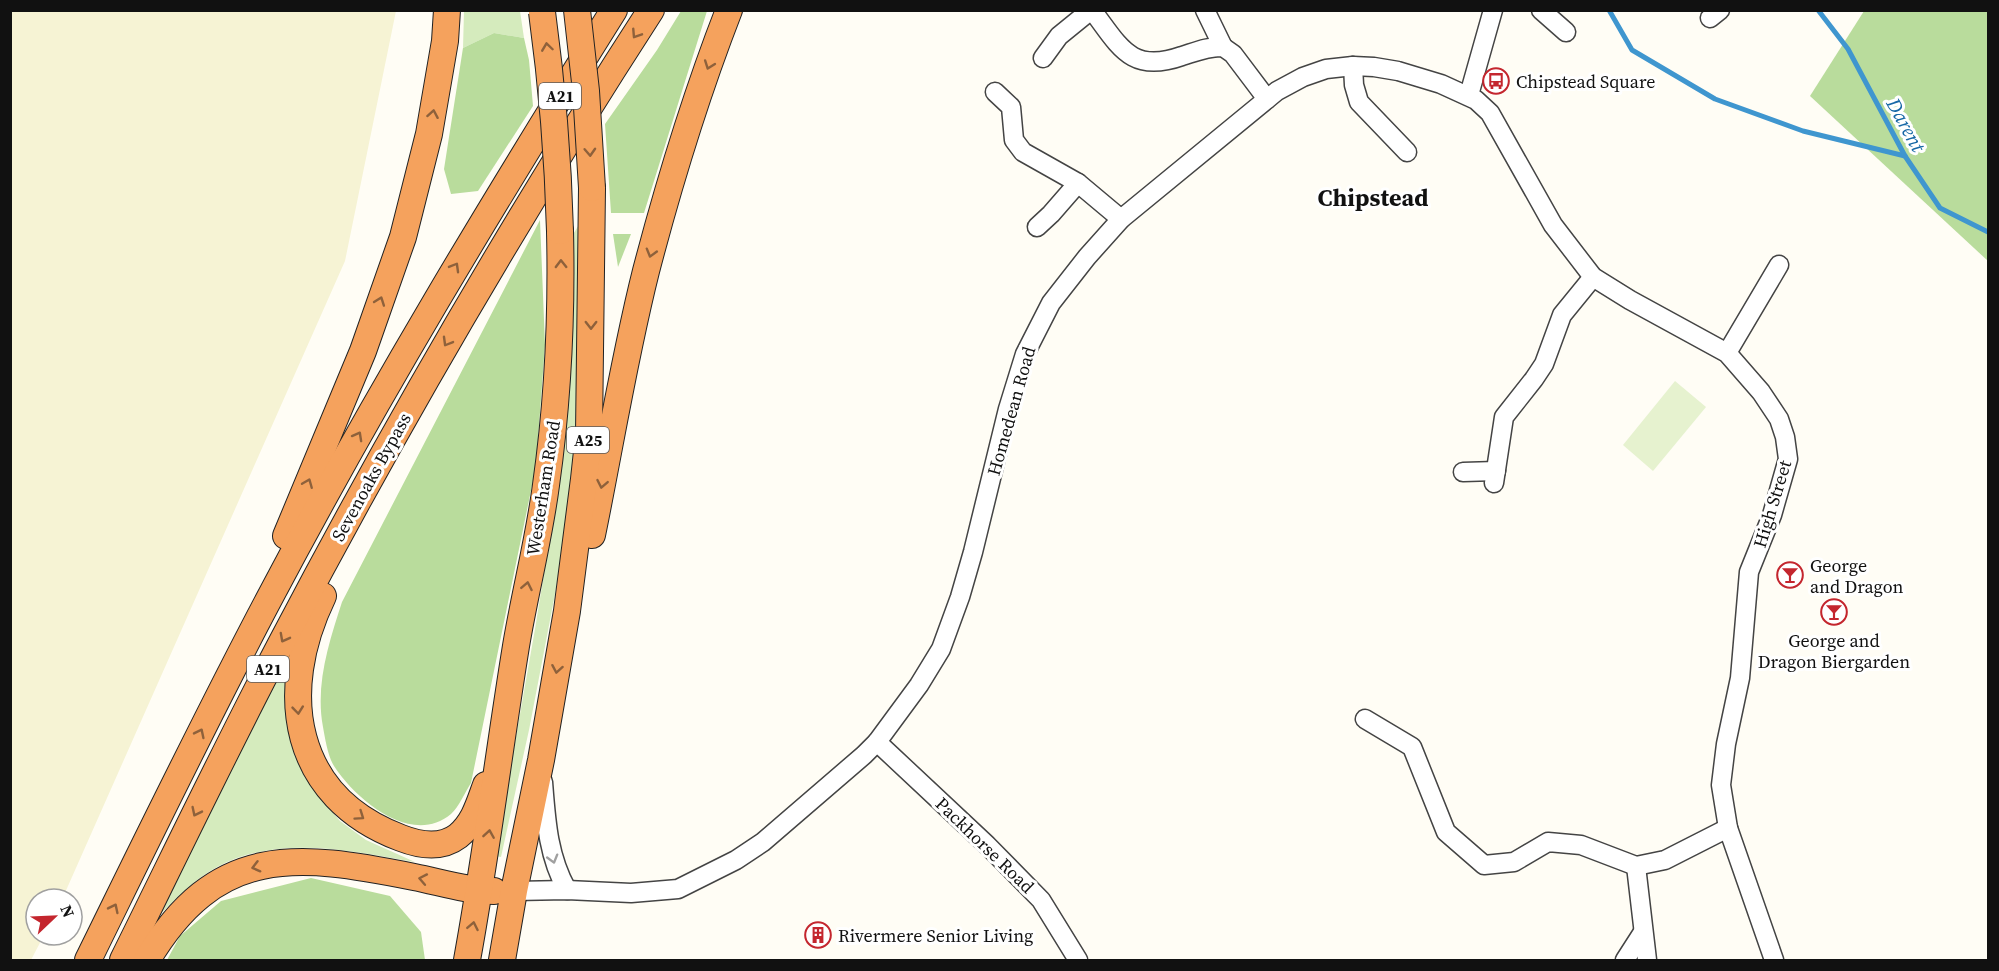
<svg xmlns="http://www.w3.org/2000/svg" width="1999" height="971" font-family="'Source Serif 4',serif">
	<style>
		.farmland { fill: #f6f3d4 }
		.green { fill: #d5ebbd }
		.forest { fill: #b9dc9c }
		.pitch { fill: #e6f2cf }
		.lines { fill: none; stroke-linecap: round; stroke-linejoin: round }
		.stream { stroke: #3f96cf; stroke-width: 5 }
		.minor-casing { stroke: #444; stroke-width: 21 }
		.highway-casing { stroke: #222; stroke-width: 28 }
		.minor { stroke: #fff; stroke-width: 18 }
		.highway { stroke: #f5a25d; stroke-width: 26 }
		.highway-bridge-casing { stroke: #222; stroke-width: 28; stroke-linecap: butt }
		.highway-bridge { stroke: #f5a25d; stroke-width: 26 }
		.oneway { stroke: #8e613b }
		.oneway2 { stroke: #a0a0a0 }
		.labels { text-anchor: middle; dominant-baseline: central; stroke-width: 6; stroke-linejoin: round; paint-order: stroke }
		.shield { fill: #fff; stroke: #585858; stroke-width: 1.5 }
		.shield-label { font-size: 16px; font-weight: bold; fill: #111 }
		.poi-label { font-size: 18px; fill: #111; stroke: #fff; text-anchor: start }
		.street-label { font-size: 18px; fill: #111; stroke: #fff }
		.water-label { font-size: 20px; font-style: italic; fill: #1768a6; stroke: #fff }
		.district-label { font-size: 24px; font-weight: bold; fill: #111; stroke: #fff }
	</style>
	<rect width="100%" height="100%" fill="#fffdf5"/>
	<polygon class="farmland" points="10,11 396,11 345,261 64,895 62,899 36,899 36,935 44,935 31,960 10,960"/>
	<g class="green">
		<polygon points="464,11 520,11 524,38 494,33 463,48"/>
		<polygon points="580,223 576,465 555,594 529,730 501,857 495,856 535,629 559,481 572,236"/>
		<path d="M291 654 287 712 294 754 316 793 340 821 366 840 415 862C350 851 279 834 217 867 193 880 173 901 154 921L233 761Z"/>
	</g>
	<g class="forest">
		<polygon points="681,11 707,11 644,213 611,213 605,124 657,50"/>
		<polygon points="1864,11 1988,11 1988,261 1810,96"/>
		<polygon points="494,33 524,38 529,60 533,106 478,191 451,194 444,169 463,48"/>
		<path d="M540 220 545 345 536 466 471 783C465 792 459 807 451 814 412 847 356 800 334 766 328 757 325 738 323 727 315 685 329 642 342 602Z"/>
		<polygon points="613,234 631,234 618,267"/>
		<polygon points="311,878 390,896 421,932 425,960 167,960 180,936 221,901"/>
	</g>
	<polygon class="pitch" points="1675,381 1706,407 1653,471 1623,445"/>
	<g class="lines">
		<g class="stream">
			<polyline points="1609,10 1632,50 1715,99 1803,131 1905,156"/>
			<polyline points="1818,10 1848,49 1905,156 1940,208 1988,232"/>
		</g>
		<g class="minor-casing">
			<g id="minor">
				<path d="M1092 10C1120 47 1131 74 1182 56 1195 52 1209 46 1223 47L1233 54 1267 99"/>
				<polyline points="1205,10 1223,47"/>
				<polyline points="1541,10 1566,32"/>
				<polyline points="1710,18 1720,10"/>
				<polyline points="1043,58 1059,36 1091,10"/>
				<polyline points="1353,66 1354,85 1359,102 1407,152"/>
				<polyline points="995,92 1011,107 1014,140 1023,152 1078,183 1121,219"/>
				<polyline points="1469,95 1493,10"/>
				<polyline points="1037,227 1051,214 1078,183"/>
				<polyline points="1727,353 1779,265"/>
				<polyline points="1463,472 1496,471"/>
				<polyline points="1494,483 1504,417 1534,379 1544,364 1562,315 1593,277"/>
				<polyline points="1365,719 1412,747 1446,832 1484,865 1514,862 1548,842 1581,845 1636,866 1665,860 1728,828"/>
				<polyline points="877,742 987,845 1041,900 1078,960"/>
				<path d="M543 782C546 821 548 856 567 890"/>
				<polyline points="1636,866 1647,960"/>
				<polyline points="514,891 567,890 631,893 678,889 736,860 763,842 864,755 877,742 919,685 941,649 960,597 973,552 1008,409 1025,354 1051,303 1087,257 1121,219 1277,91 1303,77 1326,69 1353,66 1374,67 1398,71 1441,84 1476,100 1490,113 1553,225 1593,277 1630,300 1727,353 1761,392 1779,419 1785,437 1788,459 1772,515 1749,572 1740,678 1726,744 1721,785 1728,828 1774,960"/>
				<polyline points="1625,960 1643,932"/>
			</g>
		</g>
		<g class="highway-casing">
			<g id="highway">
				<path d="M592 535C610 447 624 358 646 271 669 183 696 95 729 10"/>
				<polyline points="286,536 363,351 403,237 429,134 445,41 447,10"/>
				<path d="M323 596C276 693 292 797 401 838 419 845 441 849 458 836 474 823 479 804 486 785"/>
				<path d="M88 960C147 840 206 718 269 599 375 398 493 203 614 10"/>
				<path d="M123 960C176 853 228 744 284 638 397 423 519 214 651 10"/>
				<path d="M147 960C216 844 295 853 414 877 440 882 467 891 494 891"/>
				<path d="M467 960C486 856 499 751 516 646 525 592 539 539 546 485 558 400 562 316 560 231"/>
				<polyline points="502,960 514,891 541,760 567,611 584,479 589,433 592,188"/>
			</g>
		</g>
		<use href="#minor" class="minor"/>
		<use href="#highway" class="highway"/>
		<g class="highway-bridge-casing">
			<g id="highway-bridge">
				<polyline points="577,10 586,91 592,188"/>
				<path d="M542 12C552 85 558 157 560 231"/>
			</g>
		</g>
		<use href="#highway-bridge" class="highway-bridge"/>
	</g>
	<defs><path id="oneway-chevron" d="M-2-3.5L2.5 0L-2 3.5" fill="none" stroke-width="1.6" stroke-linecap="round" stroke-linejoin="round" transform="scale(1.5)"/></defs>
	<g class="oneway">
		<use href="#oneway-chevron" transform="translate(636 34) rotate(123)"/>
		<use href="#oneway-chevron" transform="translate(547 47) rotate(-98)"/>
		<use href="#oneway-chevron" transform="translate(709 65) rotate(110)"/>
		<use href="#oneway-chevron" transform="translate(433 114) rotate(-80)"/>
		<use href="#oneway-chevron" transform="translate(590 152) rotate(87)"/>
		<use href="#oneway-chevron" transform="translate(651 253) rotate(106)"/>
		<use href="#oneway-chevron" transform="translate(561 264) rotate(-91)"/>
		<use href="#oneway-chevron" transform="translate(455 267) rotate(-60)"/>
		<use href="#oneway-chevron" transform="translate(380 301) rotate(-70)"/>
		<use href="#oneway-chevron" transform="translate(591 325) rotate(90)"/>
		<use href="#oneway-chevron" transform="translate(447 342) rotate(120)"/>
		<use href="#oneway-chevron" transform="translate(358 436) rotate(-61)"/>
		<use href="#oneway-chevron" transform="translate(308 483) rotate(-68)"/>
		<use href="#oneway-chevron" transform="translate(602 484) rotate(101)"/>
		<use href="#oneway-chevron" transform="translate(527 586) rotate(-79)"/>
		<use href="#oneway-chevron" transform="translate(284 638) rotate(118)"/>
		<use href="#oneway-chevron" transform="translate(557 669) rotate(100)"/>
		<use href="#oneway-chevron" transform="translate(298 710) rotate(84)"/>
		<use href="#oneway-chevron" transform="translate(200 733) rotate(-64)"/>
		<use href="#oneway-chevron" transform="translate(196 812) rotate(116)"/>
		<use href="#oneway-chevron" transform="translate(360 816) rotate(35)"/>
		<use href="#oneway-chevron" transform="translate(489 834) rotate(-81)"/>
		<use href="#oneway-chevron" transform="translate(256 867) rotate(165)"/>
		<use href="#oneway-chevron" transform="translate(423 879) rotate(-169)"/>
		<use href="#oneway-chevron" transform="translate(114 908) rotate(-64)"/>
		<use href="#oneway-chevron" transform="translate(473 926) rotate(-79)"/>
	</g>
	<use class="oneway2" href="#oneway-chevron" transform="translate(553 859) rotate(74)"/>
	<defs>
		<g id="bus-ring" transform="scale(1.35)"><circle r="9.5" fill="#fff" stroke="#c4262e" stroke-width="1.5"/><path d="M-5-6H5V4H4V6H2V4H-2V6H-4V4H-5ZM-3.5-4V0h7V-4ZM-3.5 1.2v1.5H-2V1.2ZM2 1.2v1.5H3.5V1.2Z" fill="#c4262e"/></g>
		<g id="bar-ring" transform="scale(1.35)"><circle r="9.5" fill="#fff" stroke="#c4262e" stroke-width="1.5"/><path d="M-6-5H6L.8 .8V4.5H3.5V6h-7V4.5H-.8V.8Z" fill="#c4262e"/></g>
		<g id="building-ring" transform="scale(1.35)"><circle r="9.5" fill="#fff" stroke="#c4262e" stroke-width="1.5"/><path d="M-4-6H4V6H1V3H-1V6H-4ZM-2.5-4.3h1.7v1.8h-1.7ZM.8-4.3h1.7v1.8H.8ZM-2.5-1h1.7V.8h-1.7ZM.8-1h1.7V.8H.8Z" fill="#c4262e"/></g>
	</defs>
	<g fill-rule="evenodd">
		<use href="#bus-ring" x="1496" y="81"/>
		<use href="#bar-ring" x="1790" y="575"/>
		<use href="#bar-ring" x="1834" y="612"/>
		<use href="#building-ring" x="818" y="935"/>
	</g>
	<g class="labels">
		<g class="shield">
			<rect x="539" y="83" width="42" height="26" rx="4.5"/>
			<rect x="567" y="427" width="42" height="26" rx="4.5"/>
			<rect x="247" y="656" width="42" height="26" rx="4.5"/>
		</g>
		<g class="shield-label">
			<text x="560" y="96">A21</text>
			<text x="588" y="440">A25</text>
			<text x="268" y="669">A21</text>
		</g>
		<g class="poi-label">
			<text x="1516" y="81">Chipstead Square</text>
			<text x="1810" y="565">George<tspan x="1810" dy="21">and Dragon</tspan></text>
			<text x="1834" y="640" text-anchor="middle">George and<tspan x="1834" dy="21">Dragon Biergarden</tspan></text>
			<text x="838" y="935">Rivermere Senior Living</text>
		</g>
		<g class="street-label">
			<text transform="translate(1011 411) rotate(-74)">Homedean Road</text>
			<text transform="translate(371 477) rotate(-61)">Sevenoaks Bypass</text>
			<text transform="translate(543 488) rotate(-81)">Westerham Road</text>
			<text transform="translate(1772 504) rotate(-73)">High Street</text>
			<text transform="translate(985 845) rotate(44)">Packhorse Road</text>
		</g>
		<g class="water-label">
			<text transform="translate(1906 125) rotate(61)">Darent</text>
		</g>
		<g class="district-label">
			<text x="1373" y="197">Chipstead</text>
		</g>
	</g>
	<rect width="1999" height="971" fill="none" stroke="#111111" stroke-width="24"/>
	<g transform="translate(54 917) rotate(67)"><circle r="28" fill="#ffffff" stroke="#a0a0a0" stroke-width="1.5"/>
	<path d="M0-4.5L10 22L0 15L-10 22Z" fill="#c4262e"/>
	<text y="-9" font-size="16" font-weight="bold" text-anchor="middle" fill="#111111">N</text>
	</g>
</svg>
